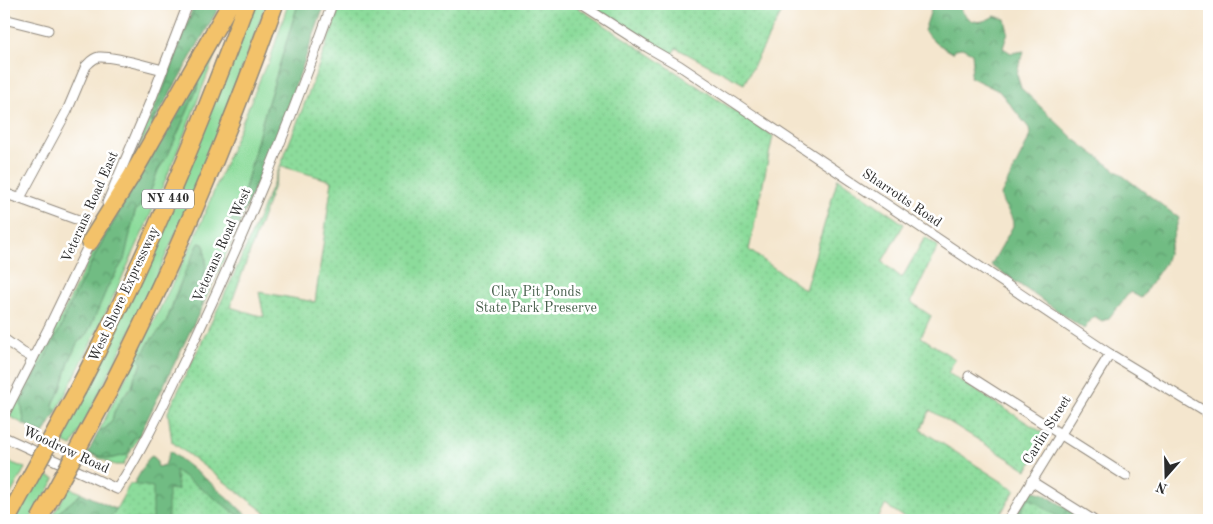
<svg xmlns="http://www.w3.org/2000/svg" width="1213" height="524" font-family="'Old Standard TT',serif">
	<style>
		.green { fill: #8cdc9b; stroke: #5c8463 }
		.forest { fill: url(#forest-crowns); stroke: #4e7457 }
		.park { fill: url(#park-dots); stroke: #5c8463; fill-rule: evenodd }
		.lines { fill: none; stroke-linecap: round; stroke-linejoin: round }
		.minor-casing { stroke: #90887c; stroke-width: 11 }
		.motorway-casing { stroke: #90887c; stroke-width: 19 }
		.minor { stroke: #fff; stroke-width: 9 }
		.motorway { stroke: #f3c26a; stroke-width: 16 }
		.motorway-bridge-casing { stroke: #90887c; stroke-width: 19; stroke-linecap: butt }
		.motorway-bridge { stroke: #f3c26a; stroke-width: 16 }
		.labels { text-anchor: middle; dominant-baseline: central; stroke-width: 5; stroke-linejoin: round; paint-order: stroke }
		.shield { fill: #fff; stroke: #6b6b6b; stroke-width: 1 }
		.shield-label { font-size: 12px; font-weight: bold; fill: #2b2b2b }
		.street-label { font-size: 14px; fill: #2b2b2b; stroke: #fff }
		.park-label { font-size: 14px; fill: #48604d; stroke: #fff }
	</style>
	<defs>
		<pattern id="forest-crowns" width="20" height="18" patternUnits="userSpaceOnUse" patternTransform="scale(1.25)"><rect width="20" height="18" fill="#71bc83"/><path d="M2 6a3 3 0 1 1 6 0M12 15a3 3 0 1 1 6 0" fill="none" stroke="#5d996b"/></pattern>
		<pattern id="park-dots" width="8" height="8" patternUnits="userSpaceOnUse" patternTransform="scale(1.25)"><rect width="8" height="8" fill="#8cdc9b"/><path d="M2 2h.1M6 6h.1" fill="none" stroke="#79bd86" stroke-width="1.8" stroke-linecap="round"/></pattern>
	</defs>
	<rect width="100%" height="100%" fill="#fff"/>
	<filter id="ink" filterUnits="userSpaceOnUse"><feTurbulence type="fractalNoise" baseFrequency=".02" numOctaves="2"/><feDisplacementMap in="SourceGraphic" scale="10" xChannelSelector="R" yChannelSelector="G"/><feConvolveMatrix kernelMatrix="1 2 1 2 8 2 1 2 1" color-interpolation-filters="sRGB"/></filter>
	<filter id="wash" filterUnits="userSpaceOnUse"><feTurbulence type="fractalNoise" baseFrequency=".0096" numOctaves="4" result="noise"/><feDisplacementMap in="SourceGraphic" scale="20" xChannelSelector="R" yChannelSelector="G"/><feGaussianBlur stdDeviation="1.12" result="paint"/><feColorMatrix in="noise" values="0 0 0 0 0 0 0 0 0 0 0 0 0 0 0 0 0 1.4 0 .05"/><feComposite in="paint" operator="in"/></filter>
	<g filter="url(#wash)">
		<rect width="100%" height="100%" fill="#f4e6ce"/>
		<g class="green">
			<polygon points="194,4 196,4 154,122 136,152"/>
			<path d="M253 4H266C236 85 206 166 171 244 141 313 106 379 72 446L59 440 78 404Z"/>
			<polygon points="288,4 298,4 263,119 244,193 231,220 228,238 232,240 234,237 202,307 206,263 205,248 203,244 200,243 197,247 177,291 166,323 150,341 140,369 135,375 132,387 127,391 114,412 112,421 106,428 99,431 193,242 265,67 269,63"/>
			<path d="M223 32C177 162 120 288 57 411L53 406 54 402 61 389 69 362 77 343 86 335 108 286 114 277 129 236 135 212 150 193 158 170 168 155 198 87 196 83 190 89 97 251 65 315 62 325 22 402 24 421 27 426 9 416 36 368 95 247Z"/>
			<polygon points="140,434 123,465 115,465 88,453 109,459 131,446 133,439"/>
			<polygon points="7,461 25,468 4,506 4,465"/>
			<polygon points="42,474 55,479 30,520 14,520"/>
			<polygon points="69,488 82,493 58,513 54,520 50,520"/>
		</g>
		<g class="forest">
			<polygon points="196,4 221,4 154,122 151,122"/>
			<polygon points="298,4 325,4 283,120 234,237 230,242 228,234 231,220 244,193 263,119"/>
			<path d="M933 4H958C966 21 977 27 994 16L1005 19 1008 32 1003 48 1011 53 1024 51 1019 64 1017 75 1021 88 1074 139 1179 218 1165 263 1141 298 1130 292 1108 319 1102 321 1094 316 1084 329 991 265 1013 226C1014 214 1002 207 1001 195L1027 143 1030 134 1029 128 999 91 970 77 973 63 972 53 962 48 956 49 953 53 936 43 924 31Z"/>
			<polygon points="196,83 198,83 198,87 168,155 158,170 150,193 135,212 124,260 108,286 91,326 86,335 77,343 69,362 61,389 54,402 53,406 57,411 44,434 27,426 24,421 21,402 62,325 65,315 97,251 190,89"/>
			<polygon points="199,243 203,244 205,248 206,263 202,307 140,434 133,439 129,451 126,455 109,459 88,453 99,431 106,428 112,421 114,412 122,398 132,387 135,375 140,369 142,363 139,360 150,341 166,323 184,274"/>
			<polygon points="170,451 211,483 252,520 54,520 58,513 82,493 115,509 119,509 149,458 152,456 156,459 158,467 165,465"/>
			<polygon points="1031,490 1042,493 1078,515 1083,520 1012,520"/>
		</g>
		<g class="park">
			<path d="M341 4H569L580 9 773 136 749 250 805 290 838 178 904 224 882 262 902 278 925 237 938 246 911 302 931 316 921 337 955 359 948 373 1048 436 1027 470 930 410 921 430 1015 490 997 520H909L885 505 878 518 881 520H275L172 442 168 412 231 281 274 182 311 87ZM281 166 332 181 315 302 259 292 264 317 230 307Z"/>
			<polygon points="589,4 786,4 744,84 676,48 670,58"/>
			<polygon points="175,470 245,520 168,520 168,489 178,490"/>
			<polygon points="130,484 153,487 153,520 110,520"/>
			<polygon points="1029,498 1063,520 1064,520 1016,520"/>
		</g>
	</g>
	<g filter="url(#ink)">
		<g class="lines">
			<g class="minor-casing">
				<g id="minor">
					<polyline points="580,4 647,47 680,66 1110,354 1209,414"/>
					<polyline points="4,19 48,30"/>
					<polyline points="4,193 84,222"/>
					<path d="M20 198 67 111 86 66C90 62 93 58 99 57 115 56 146 66 163 70"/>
					<polyline points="107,203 153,95 188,4"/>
					<polyline points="4,339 22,352 33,358"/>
					<polyline points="969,376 1126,476"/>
					<polyline points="4,415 48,329 91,240"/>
					<path d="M4 437 117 489C147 443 170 390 194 341 246 231 292 119 332 4"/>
					<polyline points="1031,481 1093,520"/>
					<polyline points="1008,520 1110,354"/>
				</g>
			</g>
			<g class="motorway-casing">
				<g id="motorway">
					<polyline points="90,242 134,172 230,4"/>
					<path d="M78 389C143 265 198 135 246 4"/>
					<path d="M108 393C172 267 228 137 275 4"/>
				</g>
			</g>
			<use href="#minor" class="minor"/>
			<use href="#motorway" class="motorway"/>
			<g class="motorway-bridge-casing">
				<g id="motorway-bridge">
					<polyline points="7,520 78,389"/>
					<polyline points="39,520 108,393"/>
				</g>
			</g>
			<use href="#motorway-bridge" class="motorway-bridge"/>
		</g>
	</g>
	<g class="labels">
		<rect class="shield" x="142" y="189.5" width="52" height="19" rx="4"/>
		<g class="shield-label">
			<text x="168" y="199">NY 440</text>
		</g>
		<g class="street-label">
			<text transform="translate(902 198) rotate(34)">Sharrotts Road</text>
			<text transform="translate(90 207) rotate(-66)">Veterans Road East</text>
			<text transform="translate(222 245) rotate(-66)">Veterans Road West</text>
			<text transform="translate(124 294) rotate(-65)">West Shore Expressway</text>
			<text transform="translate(1047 430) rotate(-58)">Carlin Street</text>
			<text transform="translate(66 450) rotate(25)">Woodrow Road</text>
		</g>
		<g class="park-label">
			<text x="536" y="292">Clay Pit Ponds<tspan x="536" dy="16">State Park Preserve</tspan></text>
		</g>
	</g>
	<rect width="1213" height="524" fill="none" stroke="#fff" stroke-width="20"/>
	<g transform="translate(1166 476) rotate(200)" stroke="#ffffff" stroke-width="4" paint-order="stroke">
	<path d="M0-4L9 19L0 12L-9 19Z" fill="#2b2b2b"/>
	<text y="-8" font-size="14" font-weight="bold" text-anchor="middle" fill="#2b2b2b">N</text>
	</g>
</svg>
